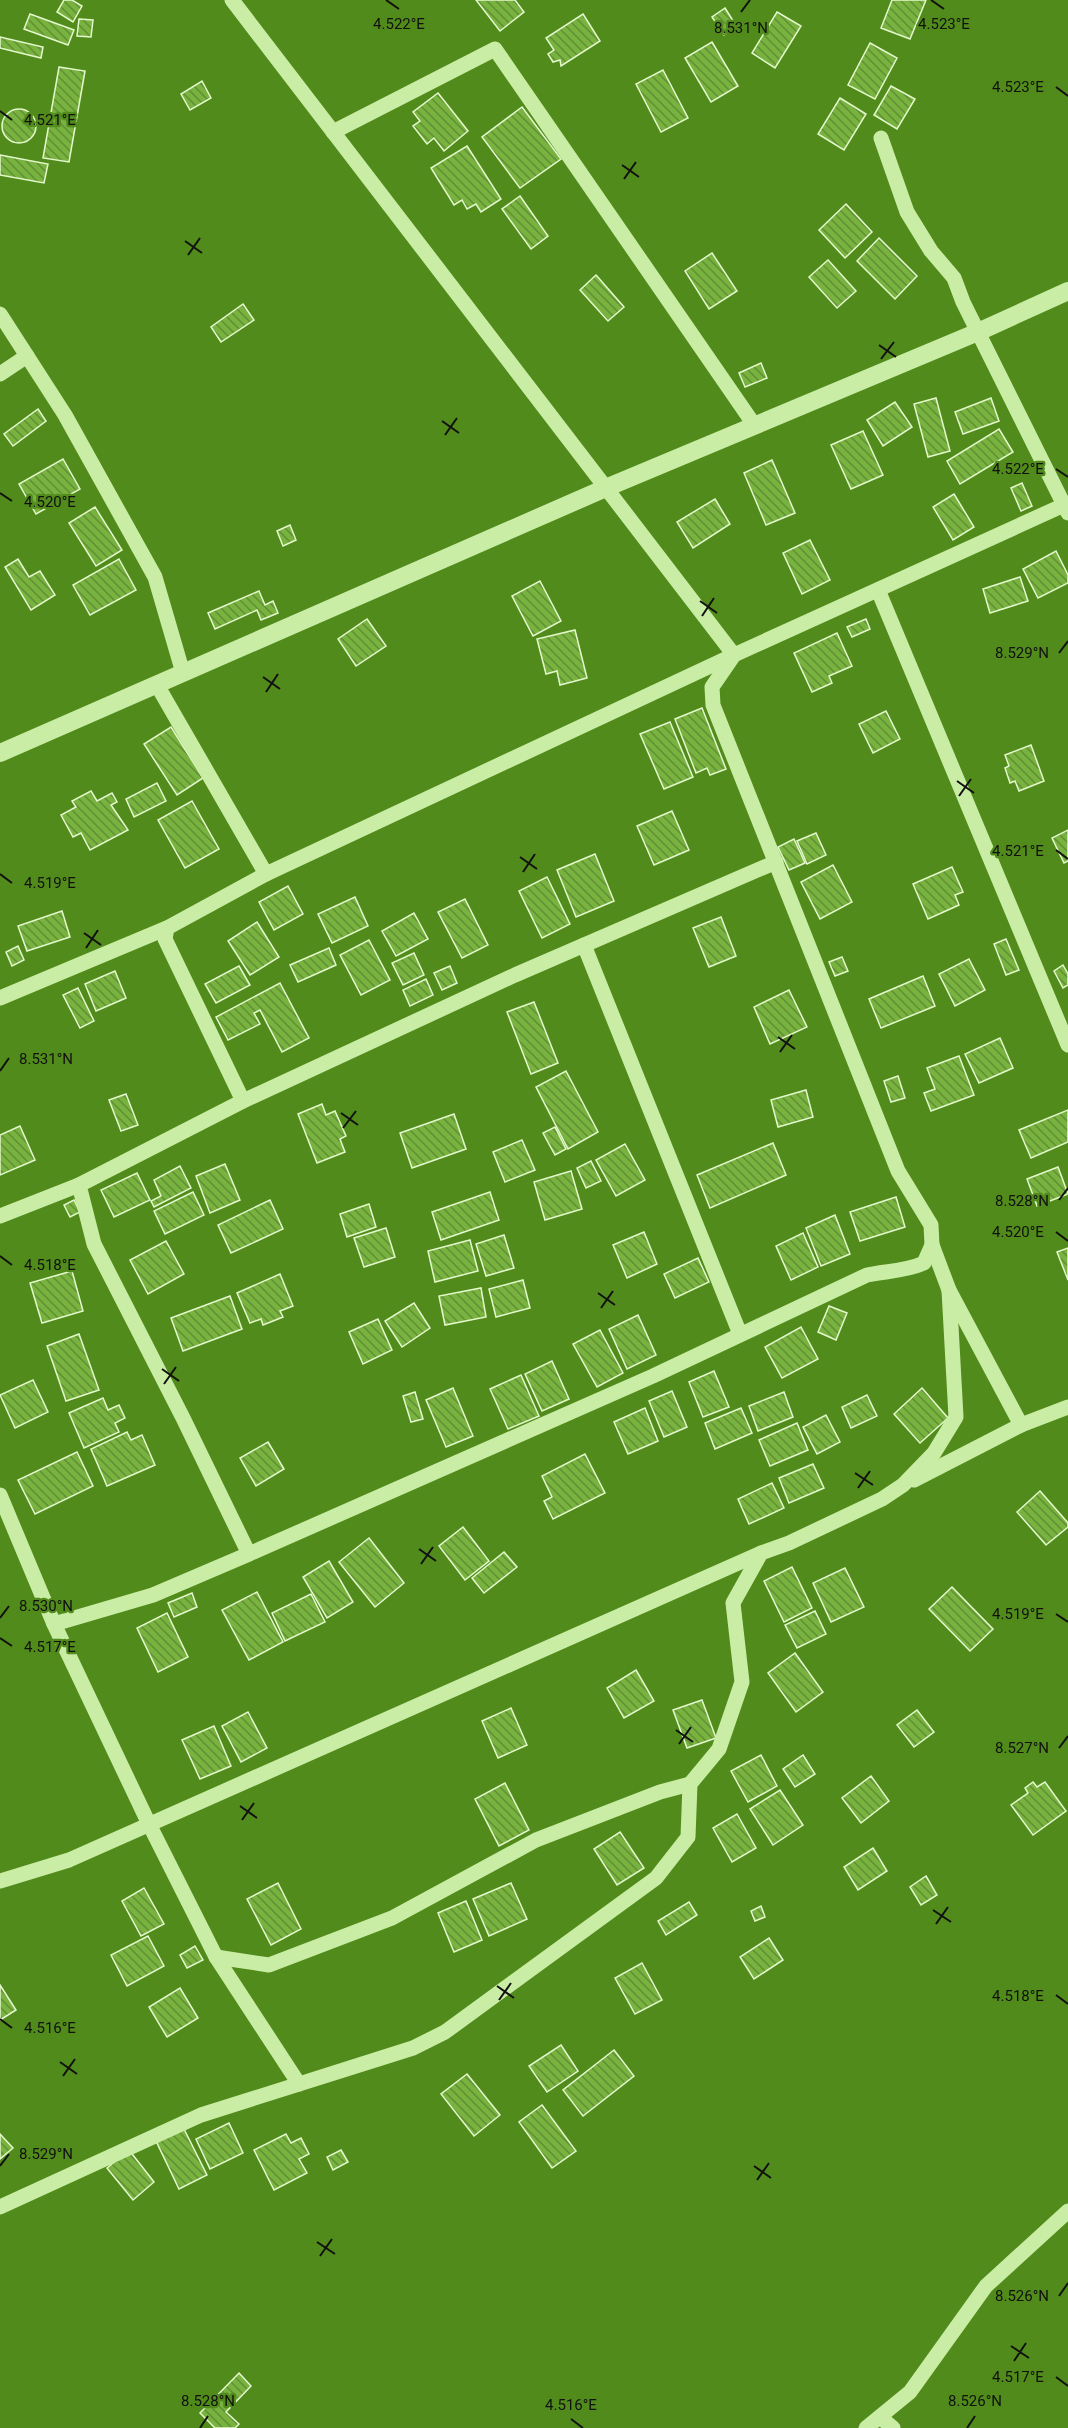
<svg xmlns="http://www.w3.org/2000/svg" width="1068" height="2428" font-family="Roboto,sans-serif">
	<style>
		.building { fill: url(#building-back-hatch); stroke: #e3f9cc; stroke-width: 1.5 }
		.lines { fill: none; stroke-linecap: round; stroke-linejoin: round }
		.minor { stroke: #caeda6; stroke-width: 15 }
		.tertiary { stroke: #caeda6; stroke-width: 18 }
		.ticks { fill: none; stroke: #111; stroke-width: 2 }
		.ticks-label { font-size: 15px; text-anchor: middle; fill: #111; stroke: #518b1b; stroke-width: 4.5; stroke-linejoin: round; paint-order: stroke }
	</style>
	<defs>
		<pattern id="building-back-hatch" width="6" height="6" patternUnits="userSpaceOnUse" patternTransform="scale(1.5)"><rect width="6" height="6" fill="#78b23f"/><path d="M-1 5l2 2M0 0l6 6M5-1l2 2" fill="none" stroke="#618f33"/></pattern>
	</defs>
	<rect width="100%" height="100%" fill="#518b1b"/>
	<g class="building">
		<polygon points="64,0 72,0 82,6 73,22 57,12"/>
		<polygon points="476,0 515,0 524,12 500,31"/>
		<polygon points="892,0 926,0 910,39 881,28"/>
		<polygon points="725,8 737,27 724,35 712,17"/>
		<polygon points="777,12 801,26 775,68 752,53"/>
		<polygon points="30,14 74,30 68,45 24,29"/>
		<polygon points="583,14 600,41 561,66 560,60 553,62 548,54 554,50 546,38"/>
		<polygon points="79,19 93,20 91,37 77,36"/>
		<polygon points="0,37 43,47 41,58 0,48"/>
		<polygon points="712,42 738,86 711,102 685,58"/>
		<polygon points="870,43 897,58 875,99 848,85"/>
		<polygon points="59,67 85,71 69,162 43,158"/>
		<polygon points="663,70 688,118 661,132 636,84"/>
		<polygon points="202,81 211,98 190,110 181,94"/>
		<polygon points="891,86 915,99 897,129 874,115"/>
		<polygon points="438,93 468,131 444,151 434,138 427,144 413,126 420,121 413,112"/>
		<polygon points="840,98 866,114 844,150 818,134"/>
		<polygon points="522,107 561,159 520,188 482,137"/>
		<circle cx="19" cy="126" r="17"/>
		<polygon points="467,146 501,199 481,212 476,204 467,209 462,200 454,205 431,168"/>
		<polygon points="0,155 48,164 44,183 0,175"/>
		<polygon points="520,196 548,236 531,249 502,209"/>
		<polygon points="846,204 872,232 845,258 819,230"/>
		<polygon points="879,238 917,276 895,299 857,261"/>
		<polygon points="712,253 737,291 709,309 685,271"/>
		<polygon points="828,260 856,291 837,308 809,277"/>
		<polygon points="596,275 624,307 608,321 580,290"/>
		<polygon points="243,304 254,320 221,342 211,327"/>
		<polygon points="761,363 767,378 745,387 739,373"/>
		<polygon points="936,398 950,451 928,457 914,404"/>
		<polygon points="991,398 999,421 963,434 955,412"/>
		<polygon points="895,402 912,427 883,446 867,420"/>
		<polygon points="38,409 46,421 13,446 4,434"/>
		<polygon points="999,429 1013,452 960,484 947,461"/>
		<polygon points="863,431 883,475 851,489 831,445"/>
		<polygon points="63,459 80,489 36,514 19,484"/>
		<polygon points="772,460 795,513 766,525 744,473"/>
		<polygon points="1022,483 1032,506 1021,511 1011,488"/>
		<polygon points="954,494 974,527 953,540 933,507"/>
		<polygon points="715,499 730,524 693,548 677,522"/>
		<polygon points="95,507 122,550 96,566 69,523"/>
		<polygon points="290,525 296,540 283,546 277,531"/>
		<polygon points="810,540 830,580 802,594 783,553"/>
		<polygon points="1056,551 1068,575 1068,583 1038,598 1023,569"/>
		<polygon points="18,559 29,577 40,571 55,595 31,610 5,567"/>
		<polygon points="119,559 136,590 90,615 73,585"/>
		<polygon points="1020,577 1028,601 990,613 983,589"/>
		<polygon points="540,581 561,621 533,636 512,596"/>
		<polygon points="259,591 265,605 273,601 278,613 261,620 257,610 215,629 208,613"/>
		<polygon points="367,619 386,646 356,666 338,639"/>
		<polygon points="866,619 870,629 852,637 847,627"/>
		<polygon points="575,630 587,678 560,685 557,671 546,674 537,639"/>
		<polygon points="837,633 852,666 829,676 832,683 812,692 794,653"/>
		<polygon points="702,708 726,769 710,775 707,768 696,773 675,719"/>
		<polygon points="886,711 900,739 873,753 859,724"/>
		<polygon points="670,722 693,777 664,789 640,734"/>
		<polygon points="171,727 203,778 177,795 144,744"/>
		<polygon points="1031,745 1044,781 1019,791 1015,781 1010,783 1005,768 1009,766 1005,755"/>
		<polygon points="157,783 166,801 134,817 126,799"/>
		<polygon points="91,791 97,801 112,793 117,802 111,805 128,830 90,850 81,833 73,837 61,815 76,807 72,801"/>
		<polygon points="192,801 219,849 185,868 158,820"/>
		<polygon points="672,811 689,850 654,865 637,826"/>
		<polygon points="1068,830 1068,861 1064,863 1052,838"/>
		<polygon points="816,833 826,855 807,864 797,841"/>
		<polygon points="794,839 805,863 789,870 778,847"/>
		<polygon points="595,854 614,901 576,917 557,870"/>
		<polygon points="833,865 852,902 820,919 801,882"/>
		<polygon points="952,867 963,892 955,895 959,905 928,919 913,884"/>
		<polygon points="547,877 570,924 542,938 519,891"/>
		<polygon points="288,886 303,914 274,930 259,902"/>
		<polygon points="355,897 368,926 332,943 318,914"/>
		<polygon points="465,899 488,945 462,958 438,912"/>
		<polygon points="62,911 70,937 27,951 18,926"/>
		<polygon points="414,913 428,939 396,956 382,931"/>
		<polygon points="721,917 736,956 709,967 693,928"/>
		<polygon points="257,922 279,957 250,975 228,941"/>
		<polygon points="1006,939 1019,970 1006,975 994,944"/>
		<polygon points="369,940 390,980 361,995 340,955"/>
		<polygon points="18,946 24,960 12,966 6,952"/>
		<polygon points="329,948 336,965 298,982 290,965"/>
		<polygon points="414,953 424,975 403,985 392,963"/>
		<polygon points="842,957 848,971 835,976 829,962"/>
		<polygon points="969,959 985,990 955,1006 939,974"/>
		<polygon points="1063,965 1068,974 1068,985 1063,988 1054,971"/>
		<polygon points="239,966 250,985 216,1003 205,984"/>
		<polygon points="450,966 457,983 442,990 434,973"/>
		<polygon points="115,971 126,998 96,1011 85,984"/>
		<polygon points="923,976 935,1006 881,1028 869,999"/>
		<polygon points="426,979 433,995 410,1006 403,990"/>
		<polygon points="280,983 309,1038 282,1052 260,1010 254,1013 260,1024 228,1040 216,1017"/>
		<polygon points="78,988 94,1021 80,1028 63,995"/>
		<polygon points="789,990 807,1027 770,1044 754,1007"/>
		<polygon points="534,1002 558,1063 531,1074 507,1012"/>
		<polygon points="1000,1038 1013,1068 979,1083 965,1054"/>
		<polygon points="959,1056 974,1095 931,1111 924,1093 935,1089 927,1068"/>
		<polygon points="566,1071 598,1132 568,1149 536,1087"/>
		<polygon points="898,1076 905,1098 891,1102 884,1081"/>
		<polygon points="806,1090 813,1117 778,1127 771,1100"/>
		<polygon points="126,1094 138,1125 121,1131 109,1100"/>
		<polygon points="322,1104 326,1115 335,1111 346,1136 340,1139 345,1152 317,1163 298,1114"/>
		<polygon points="1068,1110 1068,1142 1031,1158 1019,1130"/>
		<polygon points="454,1114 466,1149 412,1168 400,1133"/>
		<polygon points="20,1126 35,1160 0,1175 0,1135"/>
		<polygon points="555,1127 566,1149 555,1155 543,1133"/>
		<polygon points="522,1140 535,1170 505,1182 493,1152"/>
		<polygon points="773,1143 786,1175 710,1208 697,1175"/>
		<polygon points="625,1144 645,1180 616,1196 596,1160"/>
		<polygon points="591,1161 601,1181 586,1188 577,1168"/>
		<polygon points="225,1164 240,1200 210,1213 196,1176"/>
		<polygon points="180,1166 191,1188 154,1207 151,1201 161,1196 154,1180"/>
		<polygon points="1058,1167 1068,1194 1037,1206 1027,1179"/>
		<polygon points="571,1171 582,1209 545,1220 534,1182"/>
		<polygon points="137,1173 150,1200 114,1217 101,1190"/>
		<polygon points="193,1192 204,1215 165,1234 154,1211"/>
		<polygon points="490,1192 499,1220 441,1240 432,1212"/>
		<polygon points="896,1197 905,1227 860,1241 850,1212"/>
		<polygon points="74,1200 80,1212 70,1217 64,1205"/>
		<polygon points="270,1200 283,1229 231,1253 218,1225"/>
		<polygon points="369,1204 376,1227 347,1237 340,1214"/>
		<polygon points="835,1215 850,1254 821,1266 806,1228"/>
		<polygon points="386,1228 395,1257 364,1267 354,1238"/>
		<polygon points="644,1232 657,1264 627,1278 613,1245"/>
		<polygon points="803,1233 818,1267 791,1280 776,1246"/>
		<polygon points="504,1235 514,1268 486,1276 476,1244"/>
		<polygon points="470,1240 478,1271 435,1282 428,1251"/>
		<polygon points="166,1241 184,1274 148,1294 130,1260"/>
		<polygon points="1068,1248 1068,1280 1057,1252"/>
		<polygon points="698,1258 709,1282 675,1298 664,1274"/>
		<polygon points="72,1271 83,1311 42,1323 30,1283"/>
		<polygon points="280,1274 293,1306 280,1311 283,1317 263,1325 261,1319 250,1323 237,1293"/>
		<polygon points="523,1280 530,1308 496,1317 489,1289"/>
		<polygon points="481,1288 486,1317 445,1325 439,1296"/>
		<polygon points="230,1296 242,1329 183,1351 171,1318"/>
		<polygon points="414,1303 430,1328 402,1347 385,1321"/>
		<polygon points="829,1306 847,1313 836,1340 818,1332"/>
		<polygon points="638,1315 656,1355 627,1369 609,1329"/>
		<polygon points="378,1319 392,1350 363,1364 349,1332"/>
		<polygon points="801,1327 818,1359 782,1378 765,1347"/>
		<polygon points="600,1330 623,1373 597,1387 573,1344"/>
		<polygon points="79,1334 99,1390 66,1401 47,1346"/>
		<polygon points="552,1361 569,1399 542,1411 525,1374"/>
		<polygon points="714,1371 729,1407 703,1417 689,1382"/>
		<polygon points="521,1375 539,1416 508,1429 490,1389"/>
		<polygon points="33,1380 48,1412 15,1428 0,1395"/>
		<polygon points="453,1388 473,1436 446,1447 426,1400"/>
		<polygon points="922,1388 948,1418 920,1443 894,1414"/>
		<polygon points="672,1391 687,1427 664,1437 649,1401"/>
		<polygon points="415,1392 423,1419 411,1422 403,1396"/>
		<polygon points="784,1392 793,1417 758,1431 749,1406"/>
		<polygon points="867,1395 877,1416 851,1428 842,1407"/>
		<polygon points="103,1398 108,1410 119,1405 125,1418 115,1423 119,1432 84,1448 69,1413"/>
		<polygon points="645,1408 658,1441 628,1454 614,1422"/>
		<polygon points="741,1408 752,1433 715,1449 705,1423"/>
		<polygon points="826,1415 840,1442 817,1454 803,1427"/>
		<polygon points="797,1423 808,1450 770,1466 759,1440"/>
		<polygon points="127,1432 131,1440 142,1435 155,1465 107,1486 91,1449"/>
		<polygon points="268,1442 284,1469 256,1486 240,1458"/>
		<polygon points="77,1452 93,1486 35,1514 18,1480"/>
		<polygon points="585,1454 605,1493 553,1519 544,1501 552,1497 542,1476"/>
		<polygon points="813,1464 824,1488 789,1503 779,1478"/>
		<polygon points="772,1483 784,1508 749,1524 738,1499"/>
		<polygon points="1040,1491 1068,1523 1068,1527 1046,1545 1017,1512"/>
		<polygon points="463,1527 489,1561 465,1580 439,1546"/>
		<polygon points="369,1538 404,1583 375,1607 339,1562"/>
		<polygon points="504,1552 517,1567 484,1593 472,1578"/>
		<polygon points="329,1561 353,1602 327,1618 303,1577"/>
		<polygon points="792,1567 812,1608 784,1622 764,1581"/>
		<polygon points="845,1568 864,1607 831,1622 813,1583"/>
		<polygon points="952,1587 993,1629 970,1651 929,1609"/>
		<polygon points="257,1592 283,1642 249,1660 222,1610"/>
		<polygon points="192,1593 197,1607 174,1617 168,1603"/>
		<polygon points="311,1594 325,1622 285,1641 272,1613"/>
		<polygon points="815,1611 826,1634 797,1648 785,1625"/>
		<polygon points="167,1613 188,1657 158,1672 137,1628"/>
		<polygon points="795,1653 823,1692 796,1712 768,1673"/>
		<polygon points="636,1670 654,1701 624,1718 607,1688"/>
		<polygon points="702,1700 716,1738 687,1748 673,1710"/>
		<polygon points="511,1708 527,1745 498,1758 482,1721"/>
		<polygon points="917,1710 934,1732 914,1747 897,1725"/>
		<polygon points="248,1712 267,1748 241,1762 222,1726"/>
		<polygon points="214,1726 231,1766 200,1779 182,1740"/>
		<polygon points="761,1755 777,1786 748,1802 731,1771"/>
		<polygon points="803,1755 815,1774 795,1787 783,1769"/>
		<polygon points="871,1776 889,1801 861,1823 842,1798"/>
		<polygon points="1033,1782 1037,1787 1045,1782 1066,1811 1033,1835 1011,1805 1028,1793 1025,1788"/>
		<polygon points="505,1783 529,1830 499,1846 475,1799"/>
		<polygon points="780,1790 803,1825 773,1845 750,1809"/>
		<polygon points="737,1814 756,1848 732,1862 713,1828"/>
		<polygon points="620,1832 644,1868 617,1885 594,1849"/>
		<polygon points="873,1848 887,1871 858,1890 844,1867"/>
		<polygon points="926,1876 937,1895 921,1905 910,1887"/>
		<polygon points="278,1883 301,1929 271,1945 247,1899"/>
		<polygon points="511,1883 527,1919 489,1936 473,1899"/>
		<polygon points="144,1888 164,1924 141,1936 122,1901"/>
		<polygon points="466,1901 482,1940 454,1952 438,1913"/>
		<polygon points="689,1902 697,1915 666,1935 658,1921"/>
		<polygon points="761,1906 765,1917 755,1921 751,1911"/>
		<polygon points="148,1936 164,1966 127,1986 111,1955"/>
		<polygon points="769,1938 783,1960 754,1979 740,1957"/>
		<polygon points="195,1946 203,1960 187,1968 180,1955"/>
		<polygon points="642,1963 662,2000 635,2014 615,1978"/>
		<polygon points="0,1985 16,2010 0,2020"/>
		<polygon points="180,1988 198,2018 167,2037 149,2007"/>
		<polygon points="561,2045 578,2071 547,2092 529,2066"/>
		<polygon points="614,2050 634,2076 583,2116 563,2090"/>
		<polygon points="467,2074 500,2115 474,2136 441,2094"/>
		<polygon points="542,2105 576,2151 552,2168 519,2122"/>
		<polygon points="229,2123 243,2153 210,2169 196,2139"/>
		<polygon points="183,2127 207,2175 179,2189 156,2141"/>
		<polygon points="0,2134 13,2148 0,2159"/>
		<polygon points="286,2134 291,2143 301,2138 309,2154 299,2159 307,2173 274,2190 254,2150"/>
		<polygon points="129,2150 154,2182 133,2200 107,2168"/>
		<polygon points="341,2150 348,2162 333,2170 327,2157"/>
		<polygon points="239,2373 251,2386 226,2412 239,2424 235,2428 215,2428 200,2413"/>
	</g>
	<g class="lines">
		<g class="minor">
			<polyline points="232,0 734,655 266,874 167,928 165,939 243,1101"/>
			<polyline points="333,132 495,49 755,426"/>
			<polyline points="881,138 907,212 931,251 954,278 963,302 1068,513"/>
			<polyline points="0,314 65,415 155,577 183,673"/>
			<polyline points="0,374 27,356"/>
			<polyline points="878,590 1068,1045"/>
			<polyline points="157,685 266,874"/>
			<polyline points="584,945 740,1334"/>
			<polyline points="0,998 167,928"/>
			<polyline points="0,1216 79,1185"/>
			<polyline points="932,1245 949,1290 1021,1425 1068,1407"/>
			<polyline points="914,1480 1021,1425"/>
			<polyline points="0,1495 54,1624 149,1824 216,1957 299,2084"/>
			<path d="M249 1554 653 1376 867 1275C887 1271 906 1271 924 1263L932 1245 931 1225 898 1171 713 705 712 687 734 655 1064 505"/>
			<polyline points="54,1624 153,1595 249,1554 183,1418 94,1244 79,1185 243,1101 515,975 776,862"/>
			<polyline points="0,1881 69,1860 761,1553"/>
			<polyline points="216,1957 269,1965 392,1918 536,1840 660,1792 690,1784"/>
			<polyline points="0,2207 201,2115 413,2048 445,2032 656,1878 688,1837 690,1784 719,1749 742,1682 733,1603 761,1553 789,1543 882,1499 903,1485 934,1453 956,1417 949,1290"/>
			<polyline points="880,2417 893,2428"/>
			<polyline points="866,2428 910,2392 986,2286 1068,2211"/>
		</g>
		<polyline class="tertiary" points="0,753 608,487 978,332 1068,291"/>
	</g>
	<path class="ticks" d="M386 0 399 9M931 0 944 9M741 12 750 0M1056 87 1068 96M0 111 12 120M622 165 639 177M624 179 636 162M185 241 202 253M188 255 200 238M879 345 896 357M881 359 894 342M442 421 459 433M445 435 457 418M1056 469 1068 477M0 493 12 501M700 601 717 613M702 616 714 598M1059 653 1068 641M263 677 280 689M266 692 278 674M957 781 974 793M959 796 971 779M1056 850 1068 859M520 857 537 869M523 872 535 854M0 874 12 883M84 933 101 945M86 948 98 930M778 1037 795 1049M780 1052 792 1035M0 1071 9 1058M341 1113 358 1125M343 1128 356 1111M1059 1200 1068 1188M1056 1232 1068 1241M0 1256 12 1265M598 1293 615 1305M601 1308 613 1291M162 1369 179 1381M164 1384 176 1367M855 1473 873 1485M858 1488 870 1471M419 1549 436 1561M421 1564 433 1547M1056 1614 1068 1622M0 1618 9 1606M0 1638 12 1646M676 1730 693 1742M679 1744 691 1727M1059 1748 1068 1736M240 1806 257 1818M242 1820 254 1803M933 1910 951 1922M936 1924 948 1907M497 1986 514 1998M1056 1995 1068 2004M499 2000 511 1983M0 2019 12 2028M60 2062 77 2074M63 2076 75 2059M0 2166 9 2154M754 2166 771 2178M757 2180 769 2163M317 2242 335 2254M320 2256 332 2239M1059 2296 1068 2283M1011 2346 1029 2358M1014 2361 1026 2343M1056 2377 1068 2386M571 2419 583 2428M200 2428 208 2416M967 2428 975 2416"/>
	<g class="ticks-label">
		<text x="399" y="29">4.522°E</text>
		<text x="944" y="29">4.523°E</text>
		<text x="741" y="33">8.531°N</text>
		<text x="1018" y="92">4.523°E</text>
		<text x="50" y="125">4.521°E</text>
		<text x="1018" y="474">4.522°E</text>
		<text x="50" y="507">4.520°E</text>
		<text x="1022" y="658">8.529°N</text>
		<text x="1018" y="856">4.521°E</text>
		<text x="50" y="888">4.519°E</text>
		<text x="46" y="1064">8.531°N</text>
		<text x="1022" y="1206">8.528°N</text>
		<text x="1018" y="1237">4.520°E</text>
		<text x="50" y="1270">4.518°E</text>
		<text x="46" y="1611">8.530°N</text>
		<text x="1018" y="1619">4.519°E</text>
		<text x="50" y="1652">4.517°E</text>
		<text x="1022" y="1753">8.527°N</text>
		<text x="1018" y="2001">4.518°E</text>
		<text x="50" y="2033">4.516°E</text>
		<text x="46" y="2159">8.529°N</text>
		<text x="1022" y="2301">8.526°N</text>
		<text x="1018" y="2382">4.517°E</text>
		<text x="208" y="2406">8.528°N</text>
		<text x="975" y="2406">8.526°N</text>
		<text x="571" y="2410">4.516°E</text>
	</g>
</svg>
